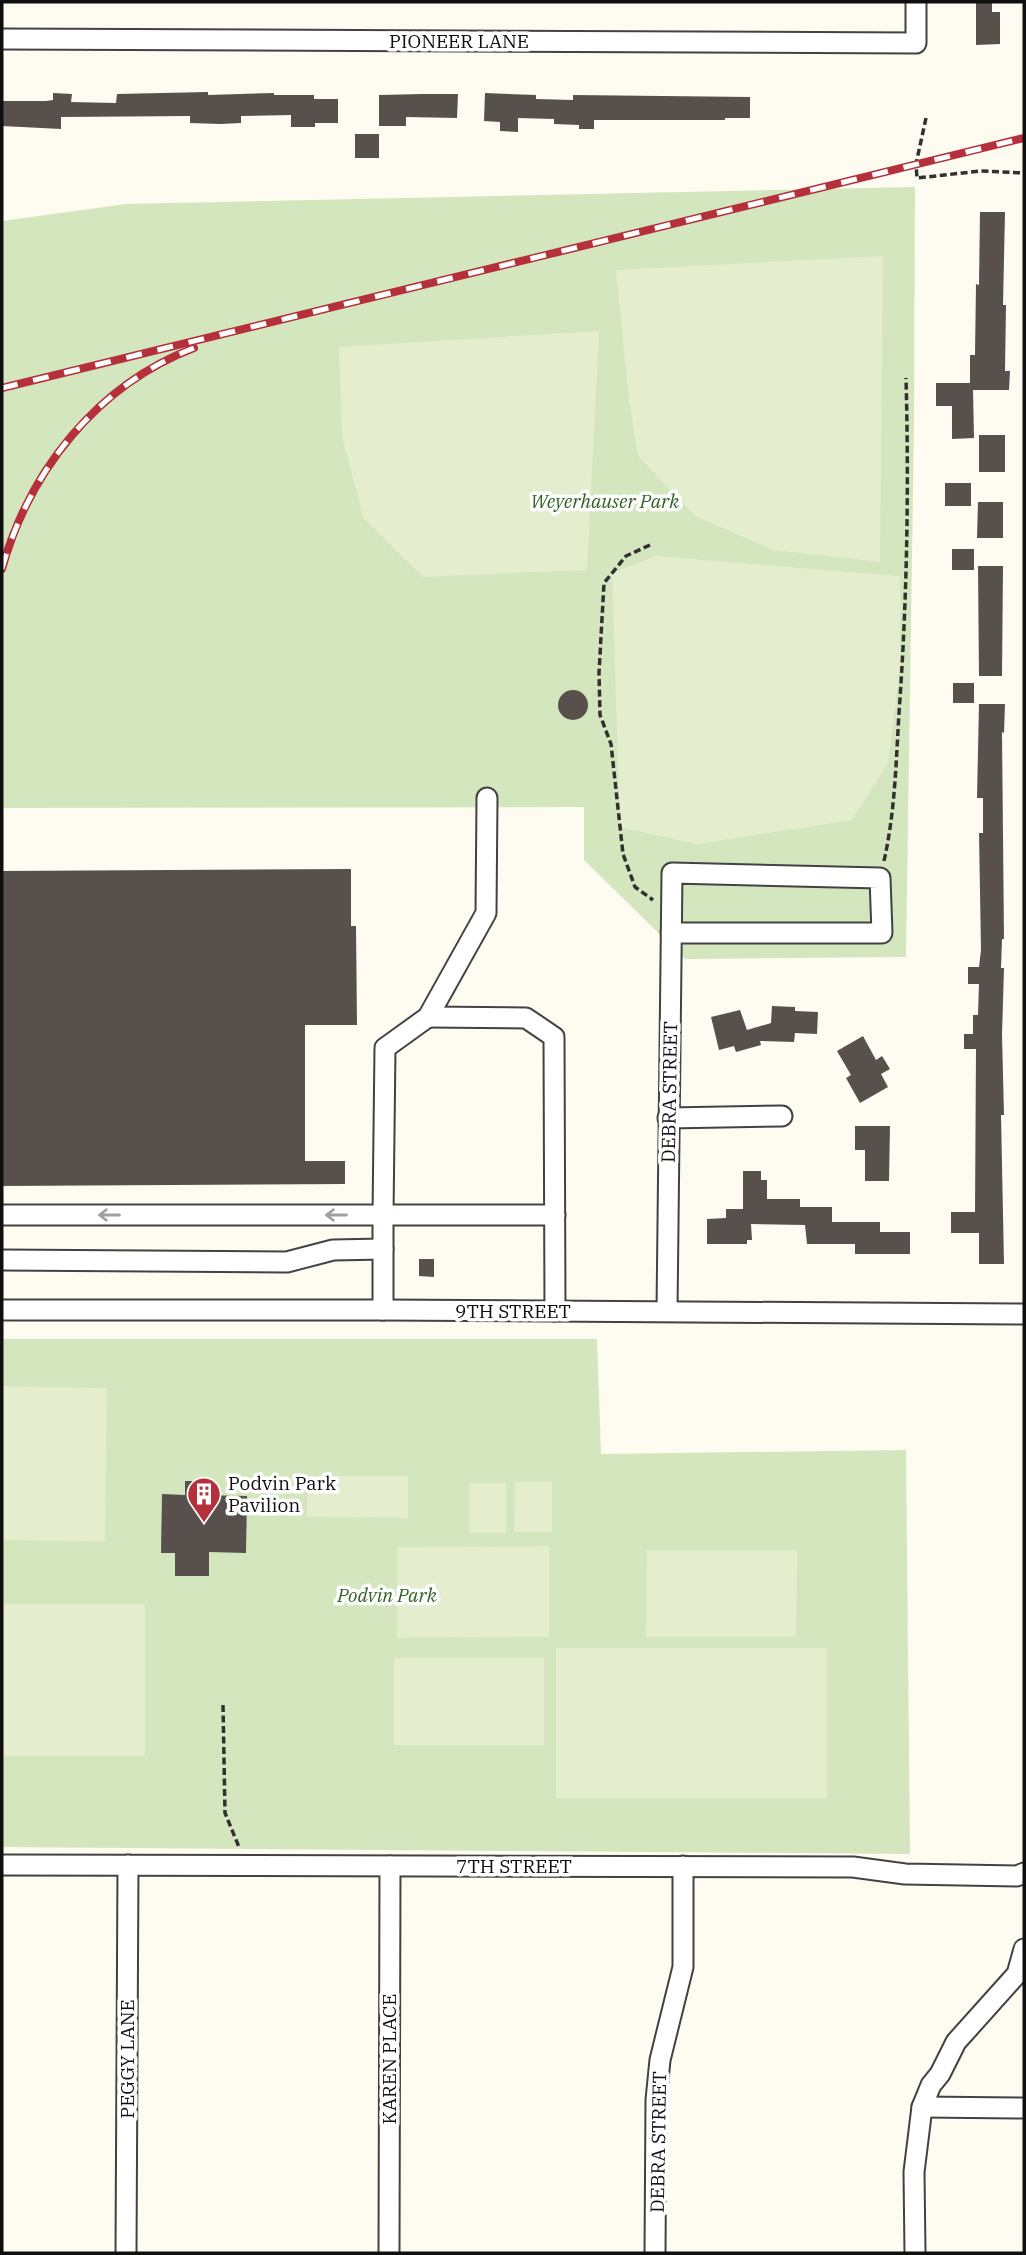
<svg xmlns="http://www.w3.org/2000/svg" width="1026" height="2255" font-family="'IBM Plex Serif',serif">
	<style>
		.green { fill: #d3e6bd }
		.pitch { fill: #e4eece }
		.building { fill: #57504c }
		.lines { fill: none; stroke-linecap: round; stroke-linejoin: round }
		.minor-casing { stroke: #424242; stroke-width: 23 }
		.path { stroke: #313131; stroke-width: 3.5; stroke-dasharray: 7 3.5; stroke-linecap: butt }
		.minor { stroke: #fff; stroke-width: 19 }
		.rail-casing { stroke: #b5303a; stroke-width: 8 }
		.rail { stroke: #fff; stroke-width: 5; stroke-dasharray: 16; stroke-linecap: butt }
		.oneway { stroke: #9f9f9f }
		.labels { text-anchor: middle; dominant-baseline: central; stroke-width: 7; stroke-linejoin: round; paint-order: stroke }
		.street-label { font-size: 19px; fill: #0f0f0f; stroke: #fff }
		.park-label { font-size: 19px; font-style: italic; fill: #326223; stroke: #fff }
		.poi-label { font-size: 19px; fill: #0f0f0f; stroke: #fff; text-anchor: start }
	</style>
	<rect width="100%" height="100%" fill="#fefbf1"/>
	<g class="green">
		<polygon points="915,187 914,422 906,957 685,959 584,860 584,807 2,808 2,221 126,204"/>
		<polygon points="2,1339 597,1339 601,1454 906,1450 910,1854 2,1847"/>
	</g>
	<g class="pitch">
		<polygon points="883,256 880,562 773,550 695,516 638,456 629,400 616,270"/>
		<polygon points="599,331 587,570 423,577 364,519 342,437 339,347"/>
		<polygon points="656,556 900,576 900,668 888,763 852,820 697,844 620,827 612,573"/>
		<polygon points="2,1386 107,1388 105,1542 2,1540"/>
		<polygon points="308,1476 408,1476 408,1518 307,1517"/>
		<polygon points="515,1482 552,1482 552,1532 514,1532"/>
		<rect x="469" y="1483" width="37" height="50"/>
		<polygon points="549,1546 549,1637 397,1638 397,1547"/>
		<polygon points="647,1550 797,1550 796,1637 646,1637"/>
		<rect x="2" y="1604" width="143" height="152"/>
		<rect x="556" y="1648" width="271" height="150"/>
		<rect x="394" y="1658" width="150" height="87"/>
	</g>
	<g class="building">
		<polygon points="976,2 992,2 992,12 1000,12 1000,44 976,45"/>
		<polygon points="208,92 208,95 274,93 274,95 314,95 314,99 338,99 338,123 315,123 315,127 291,127 291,115 241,116 241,123 220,124 190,123 190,116 61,117 61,129 2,126 2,101 46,101 53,100 53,93 72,94 71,102 116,103 117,94"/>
		<polygon points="485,93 536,95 536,99 573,100 573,95 750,97 750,118 725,118 725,120 594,120 594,129 579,129 579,125 554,124 554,119 518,118 518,132 500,131 500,122 484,121"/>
		<polygon points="422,94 458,94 457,118 406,117 406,126 379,126 379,95"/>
		<rect x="355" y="134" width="24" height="24"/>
		<polygon points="980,212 1005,212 1003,305 1006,305 1005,371 1010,371 1009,390 973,390 974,438 952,439 952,406 936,406 936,383 970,383 970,355 975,355 976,284 979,285"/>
		<rect x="979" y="435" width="26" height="37"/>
		<rect x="945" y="483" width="26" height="23"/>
		<polygon points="978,502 1003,502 1003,538 977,538"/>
		<rect x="952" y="549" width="22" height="21"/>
		<polygon points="978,566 1003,566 1002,676 979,676"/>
		<rect x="953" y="683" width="21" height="20"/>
		<circle cx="573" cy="705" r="15"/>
		<polygon points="979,704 1005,704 1004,733 1002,732 1004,939 1002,939 1001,968 1004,968 1002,1035 1004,1115 1001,1115 1004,1264 979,1264 979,1233 951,1233 951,1212 975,1212 976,1049 964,1049 964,1034 973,1034 973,1015 978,1015 979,984 968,984 968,967 979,967 981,950 979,833 983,833 983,798 977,798"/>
		<polygon points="351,869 351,926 356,926 357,1025 305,1025 305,1161 345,1161 345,1184 2,1186 2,871"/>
		<polygon points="772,1006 795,1007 795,1011 818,1012 817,1034 795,1033 794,1042 760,1041 761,1045 736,1052 734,1046 719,1050 711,1017 740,1010 747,1030 771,1023"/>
		<polygon points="863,1036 876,1060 882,1056 890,1069 881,1074 888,1087 860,1103 846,1078 851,1075 837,1051"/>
		<polygon points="855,1126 890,1126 889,1181 865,1181 865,1150 855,1150"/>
		<polygon points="743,1171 761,1171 761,1180 767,1180 767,1199 800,1199 800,1207 832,1207 832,1222 880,1222 880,1232 910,1232 910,1254 855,1254 855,1244 807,1244 805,1225 751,1224 752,1240 747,1240 747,1244 707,1244 707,1219 726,1218 726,1209 743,1209"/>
		<polygon points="419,1259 434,1259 434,1277 419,1276"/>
		<polygon points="185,1481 202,1481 202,1495 247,1496 246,1553 209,1552 209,1576 175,1576 175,1553 161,1553 162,1494 185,1495"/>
	</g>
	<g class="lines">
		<g class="minor-casing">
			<g id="minor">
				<polyline points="2,39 916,43 916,2"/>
				<polyline points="487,798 486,913 428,1017 385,1048 383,1215 555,1215"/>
				<polyline points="428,1017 526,1018 554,1037 555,1311"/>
				<polyline points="668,1118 782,1116"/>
				<polyline points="2,1215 383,1215 383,1310"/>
				<polyline points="2,1260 287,1262 333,1250 383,1249"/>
				<polyline points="2,1310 383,1310 1024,1314"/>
				<path d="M667 1311C668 1165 670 1019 672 873L880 878 882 933H671"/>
				<polyline points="2,1865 853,1867 905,1874 1017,1876 1024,1873"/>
				<polyline points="922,2107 1024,2108"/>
				<polyline points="126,2253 128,1865"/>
				<polyline points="389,2253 390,1866"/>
				<polyline points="655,2253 656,2100 660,2060 683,1967 683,1866"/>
				<polyline points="915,2253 914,2172 922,2107 931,2085 940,2074 956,2042 1017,1974 1024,1949"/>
			</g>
		</g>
		<g class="path">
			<polyline points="926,118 916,164 917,178 981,171 1024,173"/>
			<polyline points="650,545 626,556 604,583 599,673 600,715 611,744 623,854 635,887 653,900"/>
			<path d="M884 861C895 812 896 763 899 713 907 601 909 490 906 378"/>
			<polyline points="223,1705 225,1813 239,1847"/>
		</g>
		<use href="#minor" class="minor"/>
		<g class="rail-casing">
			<g id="rail">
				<polyline points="2,388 1024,138"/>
				<path d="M2 569C29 471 97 385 194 348"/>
			</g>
		</g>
		<use href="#rail" class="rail"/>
	</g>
	<defs><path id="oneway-shaft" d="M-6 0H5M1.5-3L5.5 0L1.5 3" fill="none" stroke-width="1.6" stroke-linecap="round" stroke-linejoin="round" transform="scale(1.75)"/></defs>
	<g class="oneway">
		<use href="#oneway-shaft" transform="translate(109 1215) rotate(180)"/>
		<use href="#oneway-shaft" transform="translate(336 1215) rotate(180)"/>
	</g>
	<defs>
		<g id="building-pin" transform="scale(1.75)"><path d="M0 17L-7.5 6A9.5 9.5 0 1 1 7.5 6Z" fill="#b5303a" stroke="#fff"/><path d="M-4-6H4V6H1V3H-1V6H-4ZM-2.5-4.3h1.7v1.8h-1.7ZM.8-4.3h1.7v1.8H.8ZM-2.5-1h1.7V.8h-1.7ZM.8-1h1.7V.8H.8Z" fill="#fff"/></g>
	</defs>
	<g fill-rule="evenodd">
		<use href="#building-pin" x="204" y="1494"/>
	</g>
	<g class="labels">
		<g class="street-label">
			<text x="459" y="41">PIONEER LANE</text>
			<text transform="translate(669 1092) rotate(-89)">DEBRA STREET</text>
			<text x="513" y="1311">9TH STREET</text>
			<text x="514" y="1866">7TH STREET</text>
			<text transform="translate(127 2059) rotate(-90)">PEGGY LANE</text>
			<text transform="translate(389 2059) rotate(-90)">KAREN PLACE</text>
			<text transform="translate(658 2142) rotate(-89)">DEBRA STREET</text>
		</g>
		<g class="park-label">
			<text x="605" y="501">Weyerhauser Park</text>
			<text x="387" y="1595">Podvin Park</text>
		</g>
		<g class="poi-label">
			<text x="228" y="1483">Podvin Park<tspan x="228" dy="22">Pavilion</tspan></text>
		</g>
	</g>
	<rect width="1026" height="2255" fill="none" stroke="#0f0f0f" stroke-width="7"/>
</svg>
